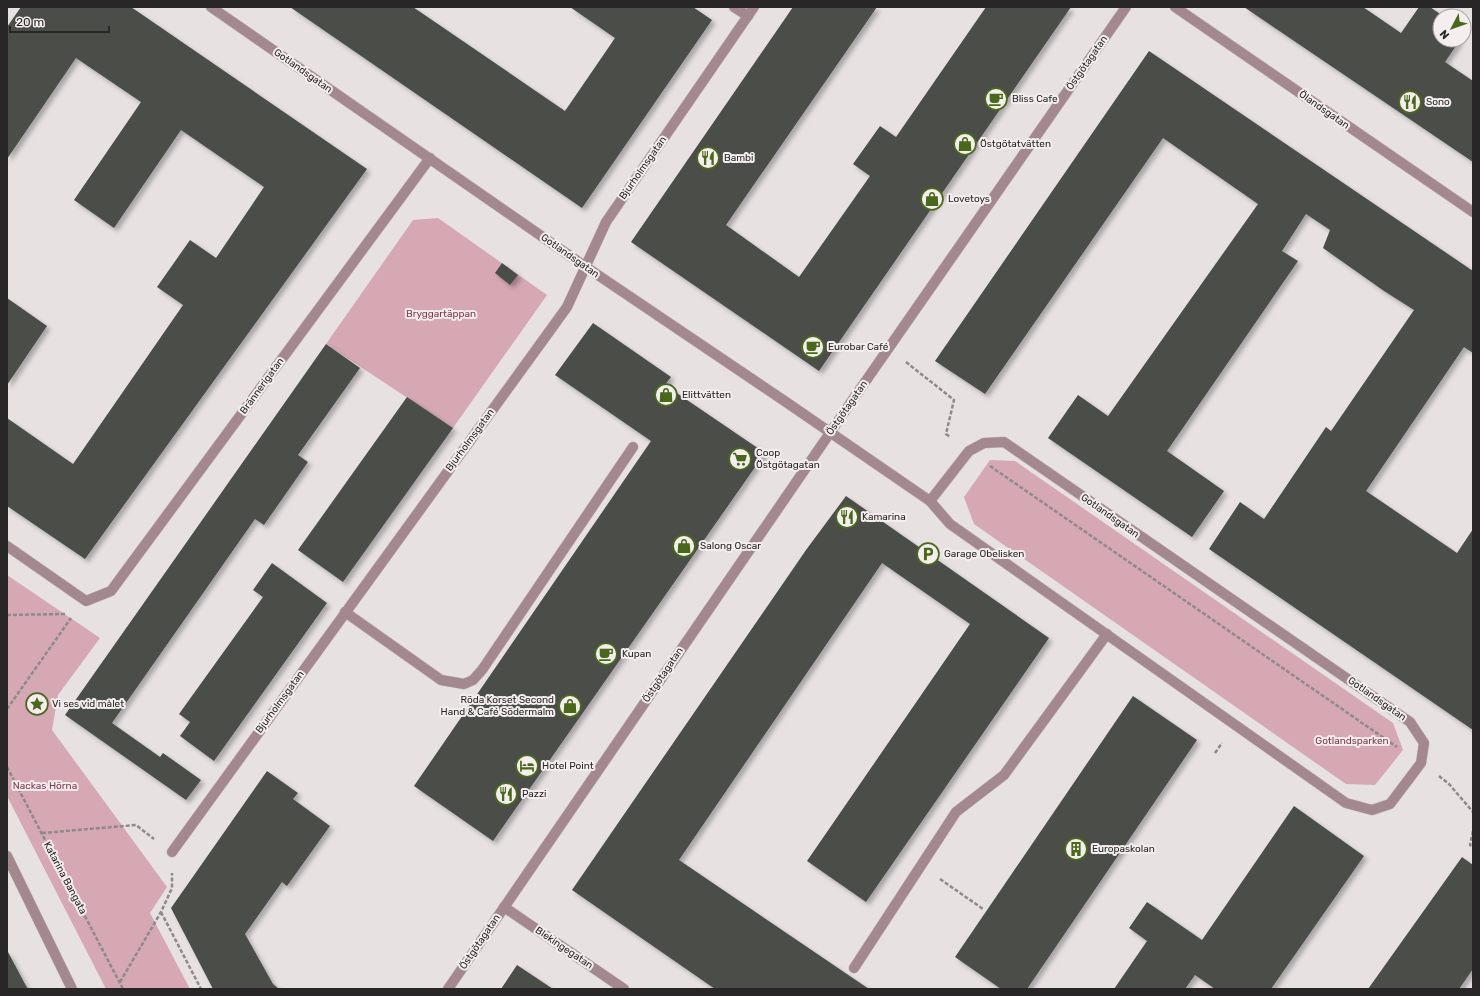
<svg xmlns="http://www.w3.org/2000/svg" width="1480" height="996" font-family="Rubik,sans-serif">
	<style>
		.green { fill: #d5a8b3 }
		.building { fill: #4b4d49; filter: url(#shadow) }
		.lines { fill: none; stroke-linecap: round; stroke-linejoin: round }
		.service-casing { stroke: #c5bfc0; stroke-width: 11 }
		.minor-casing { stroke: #c5bfc0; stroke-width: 11 }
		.path { stroke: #8e8a8b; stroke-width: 2.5; stroke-dasharray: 4 2; stroke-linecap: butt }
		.service { stroke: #a3898f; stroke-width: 10 }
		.minor { stroke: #a3898f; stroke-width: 10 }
		.labels { text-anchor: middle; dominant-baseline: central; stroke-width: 4; stroke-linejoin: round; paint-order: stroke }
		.street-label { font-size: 10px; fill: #282626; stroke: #f5eeef }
		.poi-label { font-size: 10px; fill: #282626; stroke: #f5eeef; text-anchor: start }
		.park-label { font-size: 10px; fill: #7e364c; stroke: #f5eeef }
	</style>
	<defs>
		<filter id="shadow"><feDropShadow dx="3.5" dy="3.5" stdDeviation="2" flood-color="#0004"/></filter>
	</defs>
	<rect width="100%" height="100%" fill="#e7e1e2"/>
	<g class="green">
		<polygon points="438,218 547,295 453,428 326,344 413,220"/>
		<polygon points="990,460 1015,461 1393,723 1403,750 1375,785 1346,784 974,524 964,497"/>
		<polygon points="7,575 100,638 58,695 52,730 167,887 150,913 190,989 106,989 7,796"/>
	</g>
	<g class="building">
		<polygon points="21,7 131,7 367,169 85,559 7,506 7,418 73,464 183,305 157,287 190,240 216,258 264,187 181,130 114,228 74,200 141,102 76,58 7,159 7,27"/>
		<polygon points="290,7 413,7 565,111 615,38 570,7 693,7 712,20 582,208"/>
		<polygon points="793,7 877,7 726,225 799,277 870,176 853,164 880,126 896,137 986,7 1071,7 819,371 631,242"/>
		<polygon points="1244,7 1363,7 1401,33 1419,7 1430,7 1443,16 1440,16 1440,40 1460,40 1445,62 1473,81 1473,162"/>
		<polygon points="1149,51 1473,271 1473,353 1464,347 1366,491 1457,553 1473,529 1473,730 1209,549 1240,502 1264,519 1326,427 1331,431 1414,310 1384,291 1323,248 1330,230 1306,214 1282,251 1298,261 1167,451 1224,491 1192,537 1048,438 1078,395 1108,416 1258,204 1163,138 985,394 935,361"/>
		<polygon points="502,263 518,275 510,285 495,273"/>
		<polygon points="7,298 47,326 7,385"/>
		<polygon points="593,323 671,377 665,385 765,453 493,841 414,786 651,441 555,375"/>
		<polygon points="326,344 360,368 298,455 308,462 264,525 255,519 112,723 160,757 163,753 201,780 186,800 65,715"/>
		<polygon points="407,397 453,428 343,582 298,550"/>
		<polygon points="846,496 1049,638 866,902 807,861 970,624 882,563 679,860 869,989 715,989 572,890 806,550"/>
		<polygon points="272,563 327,603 214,761 180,736 190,722 179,714 263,597 253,590"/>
		<polygon points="1133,696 1197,740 1027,989 1001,989 955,957"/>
		<polygon points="267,771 298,793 293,799 330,826 287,886 282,882 245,934 273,984 279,989 213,989 171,908"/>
		<polygon points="1294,806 1364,856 1271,989 1215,989 1195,975 1185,989 1114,989 1147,941 1129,928 1147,902 1202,940"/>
		<polygon points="1462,857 1473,865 1473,969 1459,989 1368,989"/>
		<polygon points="7,950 25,984 28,989 7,989"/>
		<polygon points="517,965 553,989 501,989"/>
	</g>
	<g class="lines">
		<g class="service-casing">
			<g id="service">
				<polyline points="345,612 441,680 464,684 473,680 482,670 633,447"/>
				<polyline points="854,968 956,812 1004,775 1107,634"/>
			</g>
		</g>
		<g class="minor-casing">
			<g id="minor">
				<polyline points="211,7 586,267 786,402 930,501"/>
				<polyline points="734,7 748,16"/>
				<polyline points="1175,7 1473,212"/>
				<polygon points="1004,442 1410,722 1424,743 1421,763 1390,804 1372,810 1346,803 950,524 930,501 969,451 984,443"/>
				<polyline points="7,546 86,601 111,591 430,158"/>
				<polyline points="172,852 567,307 606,222 754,7"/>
				<polyline points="7,856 72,989"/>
				<polyline points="504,907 624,989"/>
				<polyline points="448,989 856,395 1126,7"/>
			</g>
		</g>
		<g class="path">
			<polyline points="906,362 954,400 946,434 950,437"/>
			<polyline points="990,466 1397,747"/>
			<polyline points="7,615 65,614"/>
			<polyline points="7,709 71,618"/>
			<polyline points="1215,753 1222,743"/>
			<polyline points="7,767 123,989"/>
			<polyline points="1439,776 1449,784 1473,812"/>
			<polyline points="1473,831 1470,845 1473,848"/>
			<polyline points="42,833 136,825 154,839"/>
			<polyline points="940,879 983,909"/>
			<polyline points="161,912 201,989"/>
			<polyline points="120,982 161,912 172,888 172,873"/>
		</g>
		<use href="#service" class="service"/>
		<use href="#minor" class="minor"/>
	</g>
	<defs>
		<g id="cafe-ring" transform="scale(1.15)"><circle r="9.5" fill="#f5eeef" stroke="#4a681b" stroke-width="1.5"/><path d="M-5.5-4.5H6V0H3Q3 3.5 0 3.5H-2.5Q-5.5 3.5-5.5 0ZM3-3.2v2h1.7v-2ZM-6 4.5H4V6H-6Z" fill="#4a681b"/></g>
		<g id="restaurant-ring" transform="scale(1.15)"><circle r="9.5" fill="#f5eeef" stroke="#4a681b" stroke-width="1.5"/><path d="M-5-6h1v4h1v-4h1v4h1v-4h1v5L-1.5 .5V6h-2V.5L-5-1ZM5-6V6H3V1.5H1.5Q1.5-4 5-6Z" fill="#4a681b"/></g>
		<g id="shop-ring" transform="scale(1.15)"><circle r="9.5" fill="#f5eeef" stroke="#4a681b" stroke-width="1.5"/><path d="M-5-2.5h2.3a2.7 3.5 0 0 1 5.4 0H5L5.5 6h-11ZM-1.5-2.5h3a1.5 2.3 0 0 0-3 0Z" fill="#4a681b"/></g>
		<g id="supermarket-ring" transform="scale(1.15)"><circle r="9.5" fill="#f5eeef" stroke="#4a681b" stroke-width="1.5"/><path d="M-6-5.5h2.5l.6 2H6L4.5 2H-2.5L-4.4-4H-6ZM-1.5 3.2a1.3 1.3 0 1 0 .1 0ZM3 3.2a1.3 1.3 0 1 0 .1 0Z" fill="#4a681b"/></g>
		<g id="parking-ring" transform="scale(1.15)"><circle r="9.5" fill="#f5eeef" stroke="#4a681b" stroke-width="1.5"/><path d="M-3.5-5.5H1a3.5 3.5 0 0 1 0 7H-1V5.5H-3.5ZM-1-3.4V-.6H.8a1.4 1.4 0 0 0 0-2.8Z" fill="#4a681b"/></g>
		<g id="sight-ring" transform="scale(1.15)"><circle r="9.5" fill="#f5eeef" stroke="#4a681b" stroke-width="1.5"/><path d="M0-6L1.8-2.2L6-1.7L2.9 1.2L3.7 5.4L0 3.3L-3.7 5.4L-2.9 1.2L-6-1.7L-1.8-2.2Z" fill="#4a681b"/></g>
		<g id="hotel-ring" transform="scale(1.15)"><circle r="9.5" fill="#f5eeef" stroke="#4a681b" stroke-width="1.5"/><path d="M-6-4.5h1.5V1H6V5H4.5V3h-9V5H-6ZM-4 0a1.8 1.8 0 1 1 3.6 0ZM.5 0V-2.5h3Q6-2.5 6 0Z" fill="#4a681b"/></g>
		<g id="building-ring" transform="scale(1.15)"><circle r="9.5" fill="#f5eeef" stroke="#4a681b" stroke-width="1.5"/><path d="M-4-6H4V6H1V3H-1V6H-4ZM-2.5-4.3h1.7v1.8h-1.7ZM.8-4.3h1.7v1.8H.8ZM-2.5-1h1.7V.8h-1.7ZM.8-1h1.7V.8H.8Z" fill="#4a681b"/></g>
	</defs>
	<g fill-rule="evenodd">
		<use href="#cafe-ring" x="996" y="99"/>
		<use href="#restaurant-ring" x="1410" y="102"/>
		<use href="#shop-ring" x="965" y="144"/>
		<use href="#restaurant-ring" x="708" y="158"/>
		<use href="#shop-ring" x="932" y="199"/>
		<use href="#cafe-ring" x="813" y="347"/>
		<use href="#shop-ring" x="666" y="395"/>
		<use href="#supermarket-ring" x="740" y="459"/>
		<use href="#restaurant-ring" x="847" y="517"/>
		<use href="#shop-ring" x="684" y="546"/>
		<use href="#parking-ring" x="928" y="554"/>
		<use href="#cafe-ring" x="606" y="654"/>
		<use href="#sight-ring" x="37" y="704"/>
		<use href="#shop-ring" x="570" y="706"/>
		<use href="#hotel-ring" x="527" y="766"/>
		<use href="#restaurant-ring" x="506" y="794"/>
		<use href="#building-ring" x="1076" y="849"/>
	</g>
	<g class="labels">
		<g class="street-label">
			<text transform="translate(1087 63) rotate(-55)">Östgötagatan</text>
			<text transform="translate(303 71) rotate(35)">Gotlandsgatan</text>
			<text transform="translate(1324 110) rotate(35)">Ölandsgatan</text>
			<text transform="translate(643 168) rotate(-55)">Bjurholmsgatan</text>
			<text transform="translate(570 256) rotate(35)">Gotlandsgatan</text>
			<text transform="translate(262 386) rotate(-54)">Brännerigatan</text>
			<text transform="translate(847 408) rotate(-55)">Östgötagatan</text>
			<text transform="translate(470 440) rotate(-54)">Bjurholmsgatan</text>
			<text transform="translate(1110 516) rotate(35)">Gotlandsgatan</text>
			<text transform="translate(663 675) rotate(-56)">Östgötagatan</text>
			<text transform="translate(1377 699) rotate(35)">Gotlandsgatan</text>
			<text transform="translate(280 702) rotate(-54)">Bjurholmsgatan</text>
			<text transform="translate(65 878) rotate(62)">Katarina Bangata</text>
			<text transform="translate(480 942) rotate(-56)">Östgötagatan</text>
			<text transform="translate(564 948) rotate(34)">Blekingegatan</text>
		</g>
		<g class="poi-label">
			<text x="1012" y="99">Bliss Cafe</text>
			<text x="1426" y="102">Sono</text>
			<text x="980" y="144">Östgötatvätten</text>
			<text x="724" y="158">Bambi</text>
			<text x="948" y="199">Lovetoys</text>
			<text x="828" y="347">Eurobar Café</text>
			<text x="682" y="395">Elittvätten</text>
			<text x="756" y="453">Coop<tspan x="756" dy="12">Östgötagatan</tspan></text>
			<text x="862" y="517">Kamarina</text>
			<text x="700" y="546">Salong Oscar</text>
			<text x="944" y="554">Garage Obelisken</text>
			<text x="622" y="654">Kupan</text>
			<text x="554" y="700" text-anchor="end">Röda Korset Second<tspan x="554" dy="12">Hand &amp; Café Södermalm</tspan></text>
			<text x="52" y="704">Vi ses vid målet</text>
			<text x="542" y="766">Hotel Point</text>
			<text x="522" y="794">Pazzi</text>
			<text x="1092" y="849">Europaskolan</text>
		</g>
		<g class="park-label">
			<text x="441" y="314">Bryggartäppan</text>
			<text x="1352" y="741">Gotlandsparken</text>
			<text x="45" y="786">Nackas Hörna</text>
		</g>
	</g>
	<rect width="1480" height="996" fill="none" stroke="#282626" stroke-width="16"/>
	<g transform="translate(1452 28) rotate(229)"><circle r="19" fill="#f5eeef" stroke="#a39e9f"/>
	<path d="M0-3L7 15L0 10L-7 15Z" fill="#4a681b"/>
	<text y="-6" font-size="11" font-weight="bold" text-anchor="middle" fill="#282626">N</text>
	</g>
	<path d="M10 26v6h99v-6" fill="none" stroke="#282626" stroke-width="2"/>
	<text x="16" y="26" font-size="12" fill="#282626" stroke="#f5eeef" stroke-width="3" paint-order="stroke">20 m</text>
</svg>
